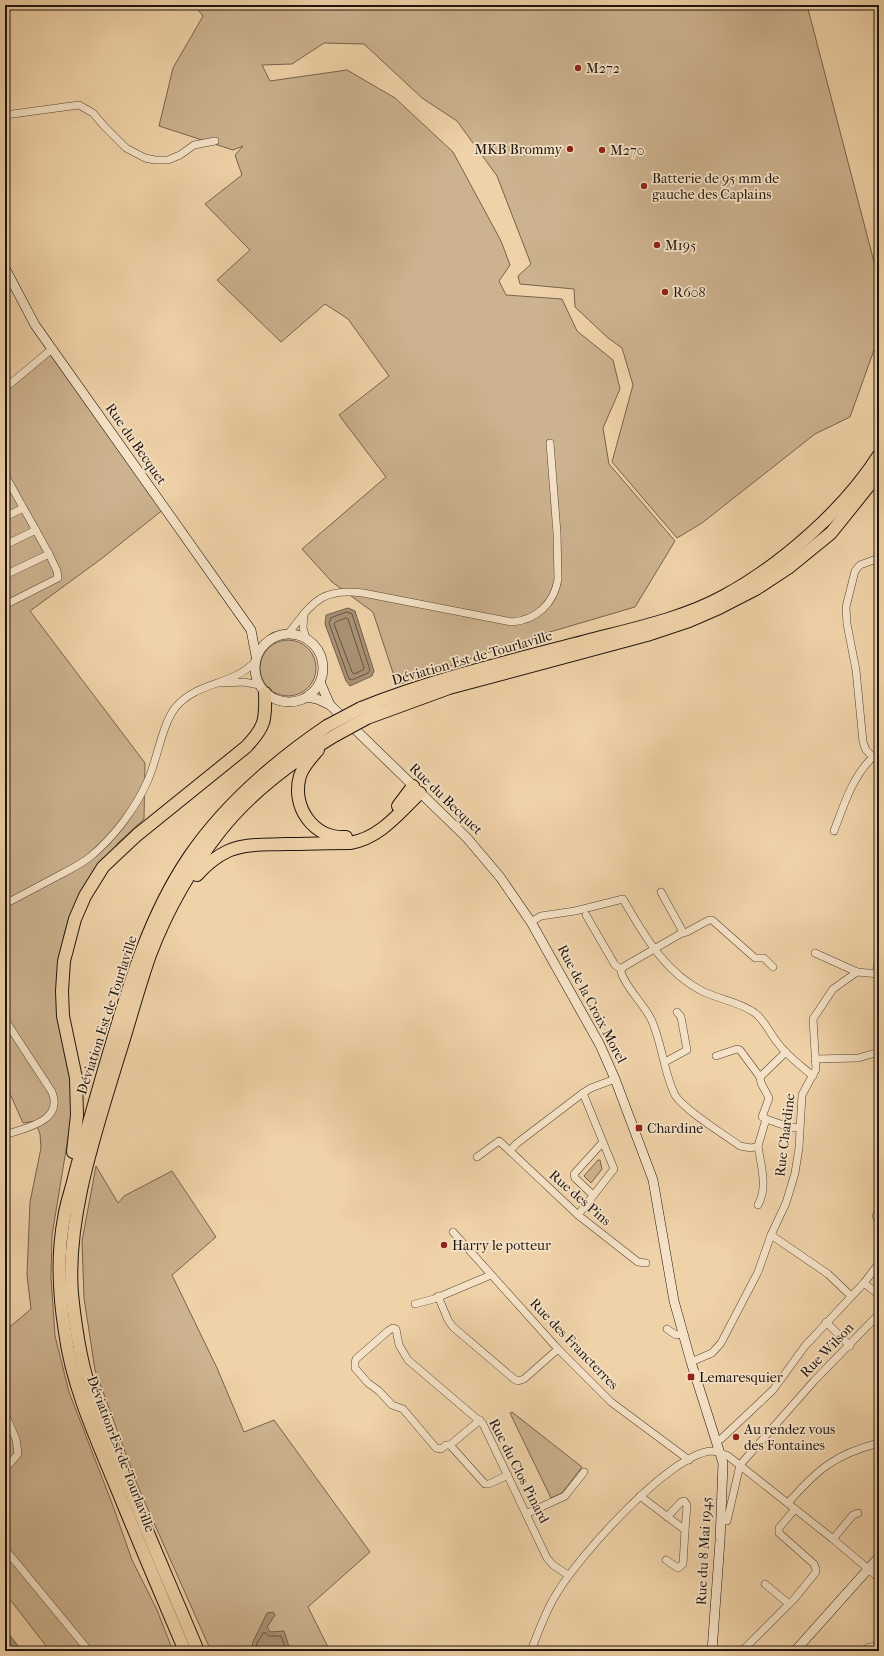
<svg xmlns="http://www.w3.org/2000/svg" width="884" height="1656" font-family="'IM FELL French Canon',serif">
	<style>
		.green { fill: #ccb28e; stroke: #75634e }
		.water { fill: #a99174; stroke: #715f4b }
		.lines { fill: none; stroke-linecap: round; stroke-linejoin: round }
		.shore { stroke: #645241; stroke-width: 1 }
		.street-casing { stroke: #524434; stroke-width: 8 }
		.secondary-casing { stroke: #1e140e; stroke-width: 10 }
		.highway-casing { stroke: #1e140e; stroke-width: 14 }
		.street { stroke: #f5e2c6; stroke-width: 7 }
		.secondary { stroke: #f5e2c6; stroke-width: 9 }
		.highway { stroke: #f0d2a8; stroke-width: 12 }
		.highway-bridge-casing { stroke: #1e140e; stroke-width: 14; stroke-linecap: butt }
		.highway-bridge { stroke: #f0d2a8; stroke-width: 12 }
		.poi-dot { fill: #8f2418; stroke: #f5e2c6; stroke-width: 1.5 }
		.labels { text-anchor: middle; dominant-baseline: central; stroke-width: 3.5; stroke-linejoin: round; paint-order: stroke }
		.poi-label { font-size: 14px; fill: #1e140e; stroke: #f5e2c6; text-anchor: start }
		.street-label { font-size: 14px; fill: #1e140e; stroke: #f5e2c6 }
	</style>
	<rect width="100%" height="100%" fill="#f0d2a8"/>
	<filter id="stains"><feTurbulence type="fractalNoise" baseFrequency=".005" numOctaves="4"/><feColorMatrix values="0 0 0 0 .2 0 0 0 0 .09 0 0 0 0 .02 0 0 0 .5 -.17"/></filter>
	<radialGradient id="worn" r=".72"><stop offset=".6" stop-color="#630" stop-opacity="0"/><stop offset="1" stop-color="#630" stop-opacity=".3"/></radialGradient>
	<g class="green">
		<polygon points="194,5 807,5 879,281 879,336 850,417 815,434 702,523 677,538 612,462 633,385 622,348 608,338 575,307 574,289 520,284 518,276 531,264 497,176 457,121 422,98 364,44 324,43 292,64 262,65 270,81 347,70 395,98 453,152 501,241 510,265 499,281 506,295 562,299 577,331 613,360 620,389 603,428 609,464 675,541 635,607 526,639 397,685 373,612 332,582 302,549 386,477 339,415 389,376 348,319 325,304 281,342 217,280 250,250 205,204 242,175 235,155 243,146 233,150 159,126 173,68 203,16"/>
		<polygon points="52,349 164,509 101,559 30,611 145,763 144,819 118,843 85,886 65,931 58,964 72,1094 72,1114 52,1235 51,1277 55,1336 69,1392 113,1506 132,1560 157,1610 173,1651 50,1651 5,1593 5,1331 31,1309 27,1275 30,1202 41,1148 40,1134 35,1121 23,1123 11,1096 5,1090 5,387"/>
		<circle cx="288" cy="668" r="28"/>
		<polygon points="598,1160 600,1160 602,1169 591,1183 584,1176"/>
		<polygon points="96,1166 118,1203 124,1196 172,1171 216,1237 172,1275 217,1368 244,1432 274,1420 370,1552 308,1607 330,1651 211,1651 138,1487 95,1370 84,1298 82,1241"/>
		<polygon points="512,1412 582,1467 562,1493 551,1498 510,1413"/>
	</g>
	<g class="water">
		<polygon points="348,608 355,611 374,671 372,676 350,686 346,681 325,624 326,615"/>
		<polygon points="273,1612 275,1615 267,1627 270,1632 284,1631 290,1650 295,1650 296,1651 251,1651 253,1642 267,1613"/>
		<polygon points="5,1629 22,1651 5,1651"/>
	</g>
	<g class="lines">
		<g class="shore">
			<polygon points="347,612 352,614 370,670 368,673 352,680 349,679 329,623 331,618"/>
			<polygon points="346,618 348,619 364,668 363,670 354,674 352,672 334,624 336,622"/>
			<polyline points="256,1651 257,1643 264,1632 269,1636 281,1636 287,1651"/>
		</g>
		<g class="street-casing">
			<g id="street">
				<polyline points="5,115 79,105 93,113 104,126 126,148 145,158 155,160 168,160 180,155 194,145 215,141"/>
				<polyline points="5,388 52,349"/>
				<polyline points="5,475 49,554 57,571 58,578 5,605"/>
				<polyline points="5,517 23,508"/>
				<polyline points="5,545 36,530"/>
				<polyline points="879,558 860,565 855,571 846,607 847,624 856,670 863,742 866,750 873,757 879,757"/>
				<polyline points="5,575 49,554"/>
				<polyline points="304,614 303,628 306,638"/>
				<path d="M288 634C312 604 320 587 363 593L512 622C536 620 554 604 558 579L557 533 550 443"/>
				<polyline points="222,683 244,682 259,685"/>
				<path d="M834 831C844 805 852 777 873 757"/>
				<polyline points="661,892 683,932"/>
				<path d="M5 904C22 895 39 886 56 877 67 871 80 865 90 857 114 837 136 808 148 780 157 760 162 725 175 708 197 681 230 687 255 662"/>
				<polyline points="586,915 615,965 621,969"/>
				<path d="M531 922 541 916 575 911 623 899C644 935 665 973 704 992 721 1000 740 1002 755 1013 765 1021 770 1033 777 1042 787 1056 800 1065 813 1076"/>
				<polyline points="815,953 857,972 879,974"/>
				<path d="M773 967 764 958H755L712 920H709L687 932 680 934 625 966 621 969V972C626 988 643 1003 651 1019 662 1042 664 1074 675 1095 684 1110 725 1135 740 1146L751 1148 758 1146 766 1119 762 1117 769 1098 761 1083 760 1077 786 1052"/>
				<polyline points="876,974 879,957 879,930"/>
				<path d="M5 1020 52 1092C64 1122 24 1128 5 1135"/>
				<polyline points="716,1056 737,1049 740,1050 760,1077"/>
				<polyline points="815,1059 858,1058 879,1052"/>
				<polyline points="665,1062 687,1050 681,1017 677,1012"/>
				<polyline points="615,1079 591,1088 583,1093 516,1144 510,1151 578,1215 638,1262 646,1263"/>
				<polyline points="766,1119 789,1127 799,1128"/>
				<path d="M758 1146C761 1166 768 1187 758 1205"/>
				<polyline points="477,1157 499,1141 510,1151"/>
				<polyline points="593,1195 575,1178 574,1174 603,1142"/>
				<polyline points="879,1210 876,1216 879,1223"/>
				<polyline points="578,1215 614,1169 583,1093"/>
				<polyline points="453,1232 558,1349 611,1402 689,1460"/>
				<polyline points="771,1235 828,1274 851,1296"/>
				<polyline points="864,1283 879,1295"/>
				<polyline points="438,1296 448,1320 453,1327 514,1379 518,1381 524,1379 558,1349"/>
				<polyline points="415,1304 434,1299 491,1275"/>
				<polyline points="826,1322 850,1346"/>
				<polyline points="667,1329 676,1335 683,1334"/>
				<polyline points="691,1362 712,1353 721,1343 758,1272 771,1235 786,1203 795,1173 799,1148 802,1095 816,1069 813,1019 833,989 857,972"/>
				<polyline points="5,1414 16,1439 18,1454 5,1469"/>
				<polyline points="716,1441 721,1439 773,1390 805,1346 864,1283 879,1263"/>
				<polyline points="450,1445 480,1420"/>
				<polyline points="508,1475 489,1484 485,1484 450,1445 446,1445 441,1449 436,1448 403,1409 392,1405 379,1391 368,1383 355,1368 355,1362 356,1359 388,1331 393,1328 396,1329 399,1345 408,1360 483,1424 547,1558 553,1565 568,1575"/>
				<polyline points="640,1496 685,1530 683,1564 678,1568 666,1560"/>
				<path d="M788 1503C817 1470 835 1454 879 1443"/>
				<polyline points="526,1514 565,1496 584,1472"/>
				<polyline points="667,1517 681,1502 684,1501 687,1505 685,1530"/>
				<polyline points="721,1521 727,1521 740,1465 814,1381 879,1314"/>
				<polyline points="833,1539 853,1515 858,1513"/>
				<polyline points="5,1549 89,1651"/>
				<polyline points="765,1584 789,1604"/>
				<path d="M531 1651C538 1632 546 1610 557 1593 578 1557 669 1455 711 1451 717 1451 723 1454 728 1456L833 1539 879 1578"/>
				<polyline points="742,1651 795,1598 816,1572 816,1569 814,1564 779,1533 779,1528 795,1509"/>
				<polyline points="863,1651 869,1647 879,1646"/>
			</g>
		</g>
		<g class="secondary-casing">
			<g id="secondary">
				<polyline points="5,268 35,325 251,630 256,656"/>
				<circle cx="289" cy="668" r="34"/>
				<polyline points="320,682 330,705"/>
				<polyline points="307,697 317,699 330,705 467,838 500,877 531,922 600,1045 615,1079 653,1180 674,1301 691,1362 723,1463 720,1541 712,1651"/>
				<polyline points="795,1651 879,1557"/>
			</g>
		</g>
		<g class="highway-casing">
			<g id="highway">
				<path d="M361 708C434 679 510 661 586 641 632 629 682 619 724 596 781 565 844 510 879 455"/>
				<polyline points="367,718 449,688 647,635 689,621 719,608 756,589 788,568 831,533 879,473"/>
				<path d="M318 750C311 758 303 766 300 776 291 806 313 839 346 837"/>
				<polyline points="398,806 413,786"/>
				<path d="M197 875C206 865 215 857 228 851 246 843 267 845 285 844 307 844 328 843 350 843 380 838 399 813 420 793"/>
				<path d="M73 1152 77 1115 76 1078 63 1016 62 991 64 961 75 919 85 896 103 867 137 835 246 747C265 727 266 720 265 693"/>
				<path d="M185 1651C162 1597 139 1543 117 1489 96 1438 72 1386 65 1332 59 1295 57 1255 64 1218 66 1204 71 1191 74 1178 84 1139 95 1101 106 1063 127 992 147 919 189 857 225 804 274 762 327 726"/>
				<path d="M198 1651C175 1596 151 1541 128 1485 110 1443 90 1400 81 1355 77 1335 74 1314 72 1294 66 1217 96 1131 118 1058 129 1024 138 989 150 955 167 910 191 868 221 830 251 792 293 761 334 736"/>
			</g>
		</g>
		<use href="#street" class="street"/>
		<use href="#secondary" class="secondary"/>
		<use href="#highway" class="highway"/>
		<g class="highway-bridge-casing">
			<g id="highway-bridge">
				<polyline points="327,726 361,708"/>
				<polyline points="334,736 367,718"/>
			</g>
		</g>
		<use href="#highway-bridge" class="highway-bridge"/>
	</g>
	<g class="poi-dot">
		<circle cx="578" cy="68" r="4"/>
		<circle cx="570" cy="149" r="4"/>
		<circle cx="602" cy="150" r="4"/>
		<circle cx="644" cy="186" r="4"/>
		<circle cx="657" cy="245" r="4"/>
		<circle cx="665" cy="292" r="4"/>
		<rect x="635" y="1124" width="8" height="8" rx="2"/>
		<circle cx="444" cy="1245" r="4"/>
		<rect x="687" y="1373" width="8" height="8" rx="2"/>
		<circle cx="736" cy="1437" r="4"/>
	</g>
	<g class="labels">
		<g class="poi-label">
			<text x="586" y="68">M272</text>
			<text x="562" y="149" text-anchor="end">MKB Brommy</text>
			<text x="610" y="150">M270</text>
			<text x="652" y="178">Batterie de 95 mm de<tspan x="652" dy="16">gauche des Caplains</tspan></text>
			<text x="665" y="245">M195</text>
			<text x="673" y="292">R608</text>
			<text x="647" y="1128">Chardine</text>
			<text x="452" y="1245">Harry le potteur</text>
			<text x="699" y="1377">Lemaresquier</text>
			<text x="744" y="1429">Au rendez vous<tspan x="744" dy="16">des Fontaines</tspan></text>
		</g>
		<g class="street-label">
			<text transform="translate(136 444) rotate(55)">Rue du Becquet</text>
			<text transform="translate(472 658) rotate(-16)">Déviation Est de Tourlaville</text>
			<text transform="translate(446 799) rotate(44)">Rue du Becquet</text>
			<text transform="translate(592 1004) rotate(62)">Rue de la Croix Morel</text>
			<text transform="translate(107 1015) rotate(-72)">Déviation Est de Tourlaville</text>
			<text transform="translate(785 1135) rotate(-83)">Rue Chardine</text>
			<text transform="translate(580 1198) rotate(41)">Rue des Pins</text>
			<text transform="translate(574 1344) rotate(46)">Rue des Francterres</text>
			<text transform="translate(827 1350) rotate(-46)">Rue Wilson</text>
			<text transform="translate(121 1454) rotate(69)">Déviation Est de Tourlaville</text>
			<text transform="translate(519 1471) rotate(63)">Rue du Clos Pinard</text>
			<text transform="translate(704 1551) rotate(-87)">Rue du 8 Mai 1945</text>
		</g>
	</g>
	<rect width="884" height="1656" fill="none" stroke="#f0d2a8" stroke-width="20"/>
	<rect x="6" y="6" width="872" height="1644" fill="none" stroke="#1e140e" stroke-width="2"/>
	<rect x="10" y="10" width="864" height="1636" fill="none" stroke="#1e140e"/>
	<rect width="100%" height="100%" filter="url(#stains)"/>
	<rect width="100%" height="100%" fill="url(#worn)"/>
</svg>
